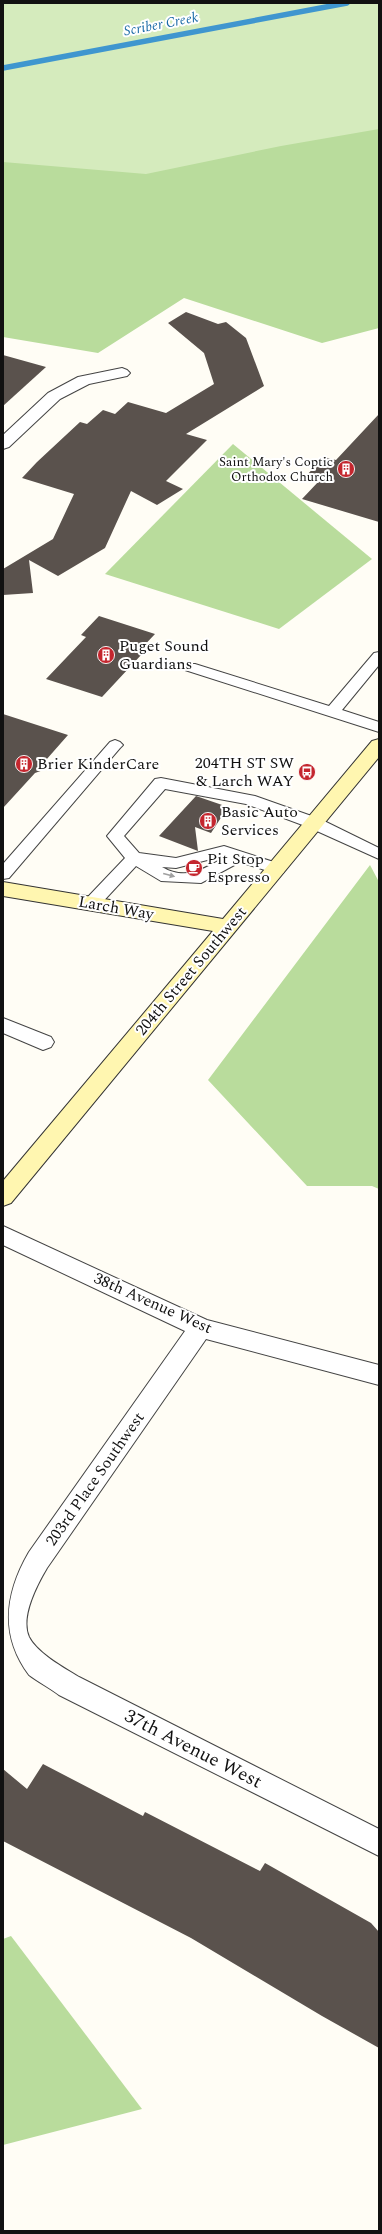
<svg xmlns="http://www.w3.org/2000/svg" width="382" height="2234" font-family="Spectral,serif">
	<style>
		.green { fill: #d5ebbd }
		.forest { fill: #b9dc9c }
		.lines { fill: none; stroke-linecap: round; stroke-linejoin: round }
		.stream { stroke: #3f96cf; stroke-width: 5.5 }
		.building { fill: #5a524d }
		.lane-casing { stroke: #444; stroke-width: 2 }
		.street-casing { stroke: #444; stroke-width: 2 }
		.secondary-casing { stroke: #333; stroke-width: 2 }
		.lane { fill: #fff; fill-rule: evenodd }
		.street { fill: #fff; fill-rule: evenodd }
		.secondary { fill: #fff6b0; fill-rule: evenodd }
		.oneway { fill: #a0a0a0 }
		.labels { text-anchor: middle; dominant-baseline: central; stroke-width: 4; stroke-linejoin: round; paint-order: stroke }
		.far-poi-label { font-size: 13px; fill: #111; stroke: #fff; text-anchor: end }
		.far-water-label { font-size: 14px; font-style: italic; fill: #1768a6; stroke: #fff }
		.poi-label { font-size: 16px; fill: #111; stroke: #fff; text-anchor: start }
		.street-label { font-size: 16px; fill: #111; stroke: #fff }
		.near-street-label { font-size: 19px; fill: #111; stroke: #fff }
	</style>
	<rect width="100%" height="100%" fill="#fffdf5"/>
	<polygon class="green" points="3,3 379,3 379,175 3,242"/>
	<g class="forest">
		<polygon points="379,129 379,328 322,343 184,298 98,353 3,337 3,162 146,174 281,146"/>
		<polygon points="233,444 372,559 279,629 105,574"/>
		<polygon points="370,865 379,882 379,1189 372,1186 307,1186 208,1080"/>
		<polygon points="11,1936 142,2109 3,2145 3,1939"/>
	</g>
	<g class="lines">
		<polyline class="stream" points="3,68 347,3"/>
	</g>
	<g class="building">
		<polygon points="186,312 218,324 226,322 246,338 264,386 186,434 207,440 166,481 183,489 157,505 131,491 105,548 58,576 29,560 33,593 3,595 3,569 53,539 74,494 22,478 37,462 80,422 87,424 103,410 115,414 128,402 166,413 214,384 204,353 168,323"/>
		<polygon points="3,355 46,367 3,406"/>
		<polygon points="379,414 379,522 302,499 319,481 305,477 324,457 336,460"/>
		<polygon points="99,616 155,634 137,653 142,654 102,697 46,679 86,637 81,635"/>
		<polygon points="3,714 68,735 46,760 46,769 35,773 3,808"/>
		<polygon points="196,796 228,807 211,833 195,827 198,851 159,836"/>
		<polygon points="43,1764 143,1816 145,1812 260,1871 265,1863 371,1923 379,1932 379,2048 322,2016 191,1938 3,1841 3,1769 27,1789"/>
	</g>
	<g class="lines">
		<g class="lane-casing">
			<g id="lane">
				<polygon points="379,652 379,665 342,710 379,722 379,732 185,670 183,667 185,664 195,664 329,706 374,653"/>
				<polygon points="115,740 120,742 123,745 120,748 9,878 3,879 3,864 110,742"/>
				<path d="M161 778 255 796 320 819 379 848V859L308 827 246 804 165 789 124 836 139 853 176 858 224 846 283 865 285 869 283 873 277 874 240 862 201 883 161 881 136 866 97 908 91 910 85 908 83 904 85 900 125 858 107 836 155 779ZM223 856 225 857C204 869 186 881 162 867L176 868Z"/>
			</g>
		</g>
		<g class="street-casing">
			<g id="street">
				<polygon points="122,368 127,370 130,373 127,376 89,384 60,399 9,447 3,449 3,435 48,393 78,377"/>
				<polygon points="3,1018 51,1037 54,1042 51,1047 43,1050 3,1033"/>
				<path d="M3 1226 207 1320 379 1365V1385L206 1339 47 1568C37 1585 20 1617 29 1637 37 1653 64 1668 79 1677L379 1829V1856L59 1695C50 1688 38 1682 29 1675 0 1636 4 1595 29 1552L185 1331 3 1245Z"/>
			</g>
		</g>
		<g class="secondary-casing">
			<polygon id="secondary" points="379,739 379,757 11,1203 3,1206 3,1181 213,931 3,896 3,882 223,919 372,741"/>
		</g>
		<use href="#lane" class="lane"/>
		<use href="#street" class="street"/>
		<use href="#secondary" class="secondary"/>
	</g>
	<defs><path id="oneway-solid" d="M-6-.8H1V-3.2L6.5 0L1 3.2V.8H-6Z"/></defs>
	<use class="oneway" href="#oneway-solid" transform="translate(169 875) rotate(15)"/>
	<defs>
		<g id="building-disc" transform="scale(0.9)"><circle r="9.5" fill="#c4262e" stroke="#fff"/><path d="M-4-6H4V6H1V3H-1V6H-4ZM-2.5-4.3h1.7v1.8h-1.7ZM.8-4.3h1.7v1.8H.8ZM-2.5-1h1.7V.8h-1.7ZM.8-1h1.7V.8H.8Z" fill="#fff"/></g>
		<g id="bus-disc" transform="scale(0.9)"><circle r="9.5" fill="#c4262e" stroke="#fff"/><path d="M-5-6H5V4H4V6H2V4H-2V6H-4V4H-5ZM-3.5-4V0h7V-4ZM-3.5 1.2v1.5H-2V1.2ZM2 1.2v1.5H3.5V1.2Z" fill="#fff"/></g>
		<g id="cafe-disc" transform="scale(0.9)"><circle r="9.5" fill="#c4262e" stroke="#fff"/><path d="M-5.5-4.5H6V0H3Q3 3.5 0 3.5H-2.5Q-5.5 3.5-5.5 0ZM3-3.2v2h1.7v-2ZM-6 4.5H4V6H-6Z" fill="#fff"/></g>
	</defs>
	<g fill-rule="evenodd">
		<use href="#building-disc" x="346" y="469"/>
		<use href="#building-disc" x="106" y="655"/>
		<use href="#building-disc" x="24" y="764"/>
		<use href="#bus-disc" x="307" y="772"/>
		<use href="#building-disc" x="208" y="821"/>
		<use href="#cafe-disc" x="194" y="868"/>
	</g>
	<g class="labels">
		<g class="far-poi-label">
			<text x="333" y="462">Saint Mary's Coptic<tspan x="333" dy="15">Orthodox Church</tspan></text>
		</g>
		<g class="far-water-label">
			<text transform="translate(161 24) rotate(-11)">Scriber Creek</text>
		</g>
		<g class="poi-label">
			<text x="119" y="646">Puget Sound<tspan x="119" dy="18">Guardians</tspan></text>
			<text x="294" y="763" text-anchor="end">204TH ST SW<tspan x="294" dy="18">&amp; Larch WAY</tspan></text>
			<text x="37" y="764">Brier KinderCare</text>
			<text x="221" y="812">Basic Auto<tspan x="221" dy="18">Services</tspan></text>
			<text x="207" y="859">Pit Stop<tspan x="207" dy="18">Espresso</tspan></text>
		</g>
		<g class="street-label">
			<text transform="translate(116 908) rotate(10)">Larch Way</text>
			<text transform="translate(191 971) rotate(-50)">204th Street Southwest</text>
			<text transform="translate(153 1303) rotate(24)">38th Avenue West</text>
			<text transform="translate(95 1479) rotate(-55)">203rd Place Southwest</text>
		</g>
		<g class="near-street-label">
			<text transform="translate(193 1749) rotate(27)">37th Avenue West</text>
		</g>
	</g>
	<rect width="382" height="2234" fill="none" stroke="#111111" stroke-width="8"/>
</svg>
